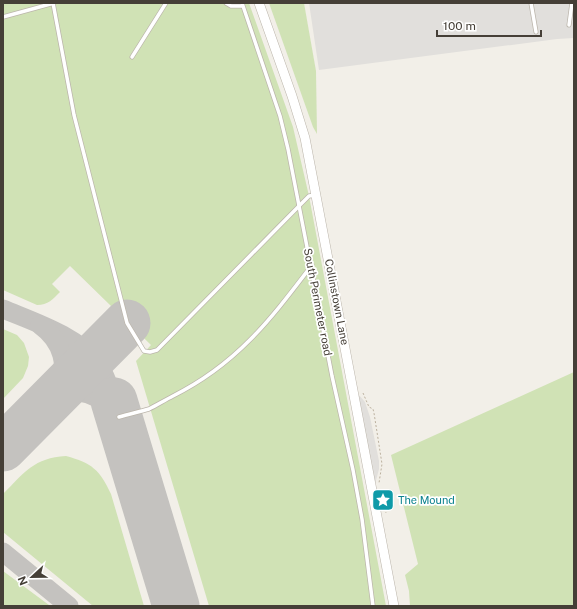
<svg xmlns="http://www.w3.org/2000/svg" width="577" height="609" font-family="'Public Sans',sans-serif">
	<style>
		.green { fill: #d0e2b5 }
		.parking { fill: #e1dfdc }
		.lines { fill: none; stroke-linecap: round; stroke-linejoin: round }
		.taxiway { stroke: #c4c2bf; stroke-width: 19 }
		.runway { stroke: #c4c2bf; stroke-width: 47 }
		.service-casing { stroke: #bcb6ac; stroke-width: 5 }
		.tertiary-casing { stroke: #bcb6ac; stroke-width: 10 }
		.path { stroke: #bcb19f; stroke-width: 1; stroke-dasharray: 2 2; stroke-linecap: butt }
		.service { stroke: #fff; stroke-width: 3.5 }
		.tertiary { stroke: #fff; stroke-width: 9 }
		.labels { text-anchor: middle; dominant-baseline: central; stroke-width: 3.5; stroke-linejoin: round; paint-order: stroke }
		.street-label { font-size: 11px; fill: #453f37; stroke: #fff }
		.culture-label { font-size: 11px; fill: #0d838f; stroke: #fff; text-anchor: start }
	</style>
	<rect width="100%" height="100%" fill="#f2efe8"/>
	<g class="green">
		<path d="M3 3H249L293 127 309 196 386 606H209L136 361 151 345 70 266 52 284 60 292C53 299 48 305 37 305L3 290Z"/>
		<polygon points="269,3 304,3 316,71 317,134 313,127"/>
		<polygon points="3,329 17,335 24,343 29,357 28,366 23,378 3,399"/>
		<polygon points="574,372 574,606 410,606 409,591 405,575 418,564 391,455"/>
		<path d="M66 456C92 463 100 470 111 494L144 606H93L3 532V494C25 472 34 458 66 456Z"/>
		<polygon points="3,571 49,605 50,606 3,606"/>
	</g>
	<g class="parking">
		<polygon points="309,3 574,3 574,38 557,39 319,70"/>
		<polygon points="358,394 365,402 370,417 379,461 379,469 374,488"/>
	</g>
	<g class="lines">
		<g class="taxiway">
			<path d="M3 309C34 322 78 336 98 364 106 375 110 389 114 401"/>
			<path d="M48 403C78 383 100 393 120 420"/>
			<path d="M3 447C14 438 23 427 33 417 41 409 50 401 56 392 71 367 62 341 40 325"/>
			<polyline points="3,552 69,606"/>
		</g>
		<g class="runway">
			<polyline points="114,401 176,606"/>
			<polyline points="3,448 127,323"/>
		</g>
		<g class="service-casing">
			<g id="service">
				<polyline points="53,3 74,115 127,323 144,351 150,352 157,350 300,205 309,196 316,195"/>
				<polyline points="226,3 231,6 242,6"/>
				<polyline points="242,3 280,116 288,149 332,376 353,470 362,519 373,606"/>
				<polyline points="531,3 536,32"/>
				<polyline points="3,17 54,3"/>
				<polyline points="569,25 572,3"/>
				<polyline points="132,57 166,3"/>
				<path d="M119 417C129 414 139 412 149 409 157 405 165 400 173 396 237 364 270 320 312 265"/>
			</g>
		</g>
		<g class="tertiary-casing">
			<polyline id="tertiary" points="259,3 292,96 305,138 394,606"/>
		</g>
		<g class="path">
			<polyline points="363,393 369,407 373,409 374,413 382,464 379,483"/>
			<polyline points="380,489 386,513"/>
		</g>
		<use href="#service" class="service"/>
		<use href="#tertiary" class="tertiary"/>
	</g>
	<defs>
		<g id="sight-square" transform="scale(1.15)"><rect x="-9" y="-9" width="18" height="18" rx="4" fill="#0f9aa8" stroke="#fff"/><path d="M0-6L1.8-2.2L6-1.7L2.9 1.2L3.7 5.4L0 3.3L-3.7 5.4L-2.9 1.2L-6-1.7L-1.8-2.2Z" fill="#fff"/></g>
	</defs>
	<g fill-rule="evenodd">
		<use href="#sight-square" x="383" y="500"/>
	</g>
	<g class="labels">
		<g class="street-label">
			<text transform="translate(318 302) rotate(79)">South Perimeter road</text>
			<text transform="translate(337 302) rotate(79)">Collinstown Lane</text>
		</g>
		<g class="culture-label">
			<text x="398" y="500">The Mound</text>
		</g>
	</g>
	<rect width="577" height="609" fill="none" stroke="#453f37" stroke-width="8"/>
	<g transform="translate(32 577) rotate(248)" stroke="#ffffff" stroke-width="3" paint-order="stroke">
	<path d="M0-3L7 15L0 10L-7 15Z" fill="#453f37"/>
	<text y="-6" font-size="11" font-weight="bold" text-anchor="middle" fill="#453f37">N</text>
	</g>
	<path d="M437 30v6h104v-6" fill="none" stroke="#453f37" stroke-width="2"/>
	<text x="443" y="30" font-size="12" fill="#453f37" stroke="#ffffff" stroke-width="3" paint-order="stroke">100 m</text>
</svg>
